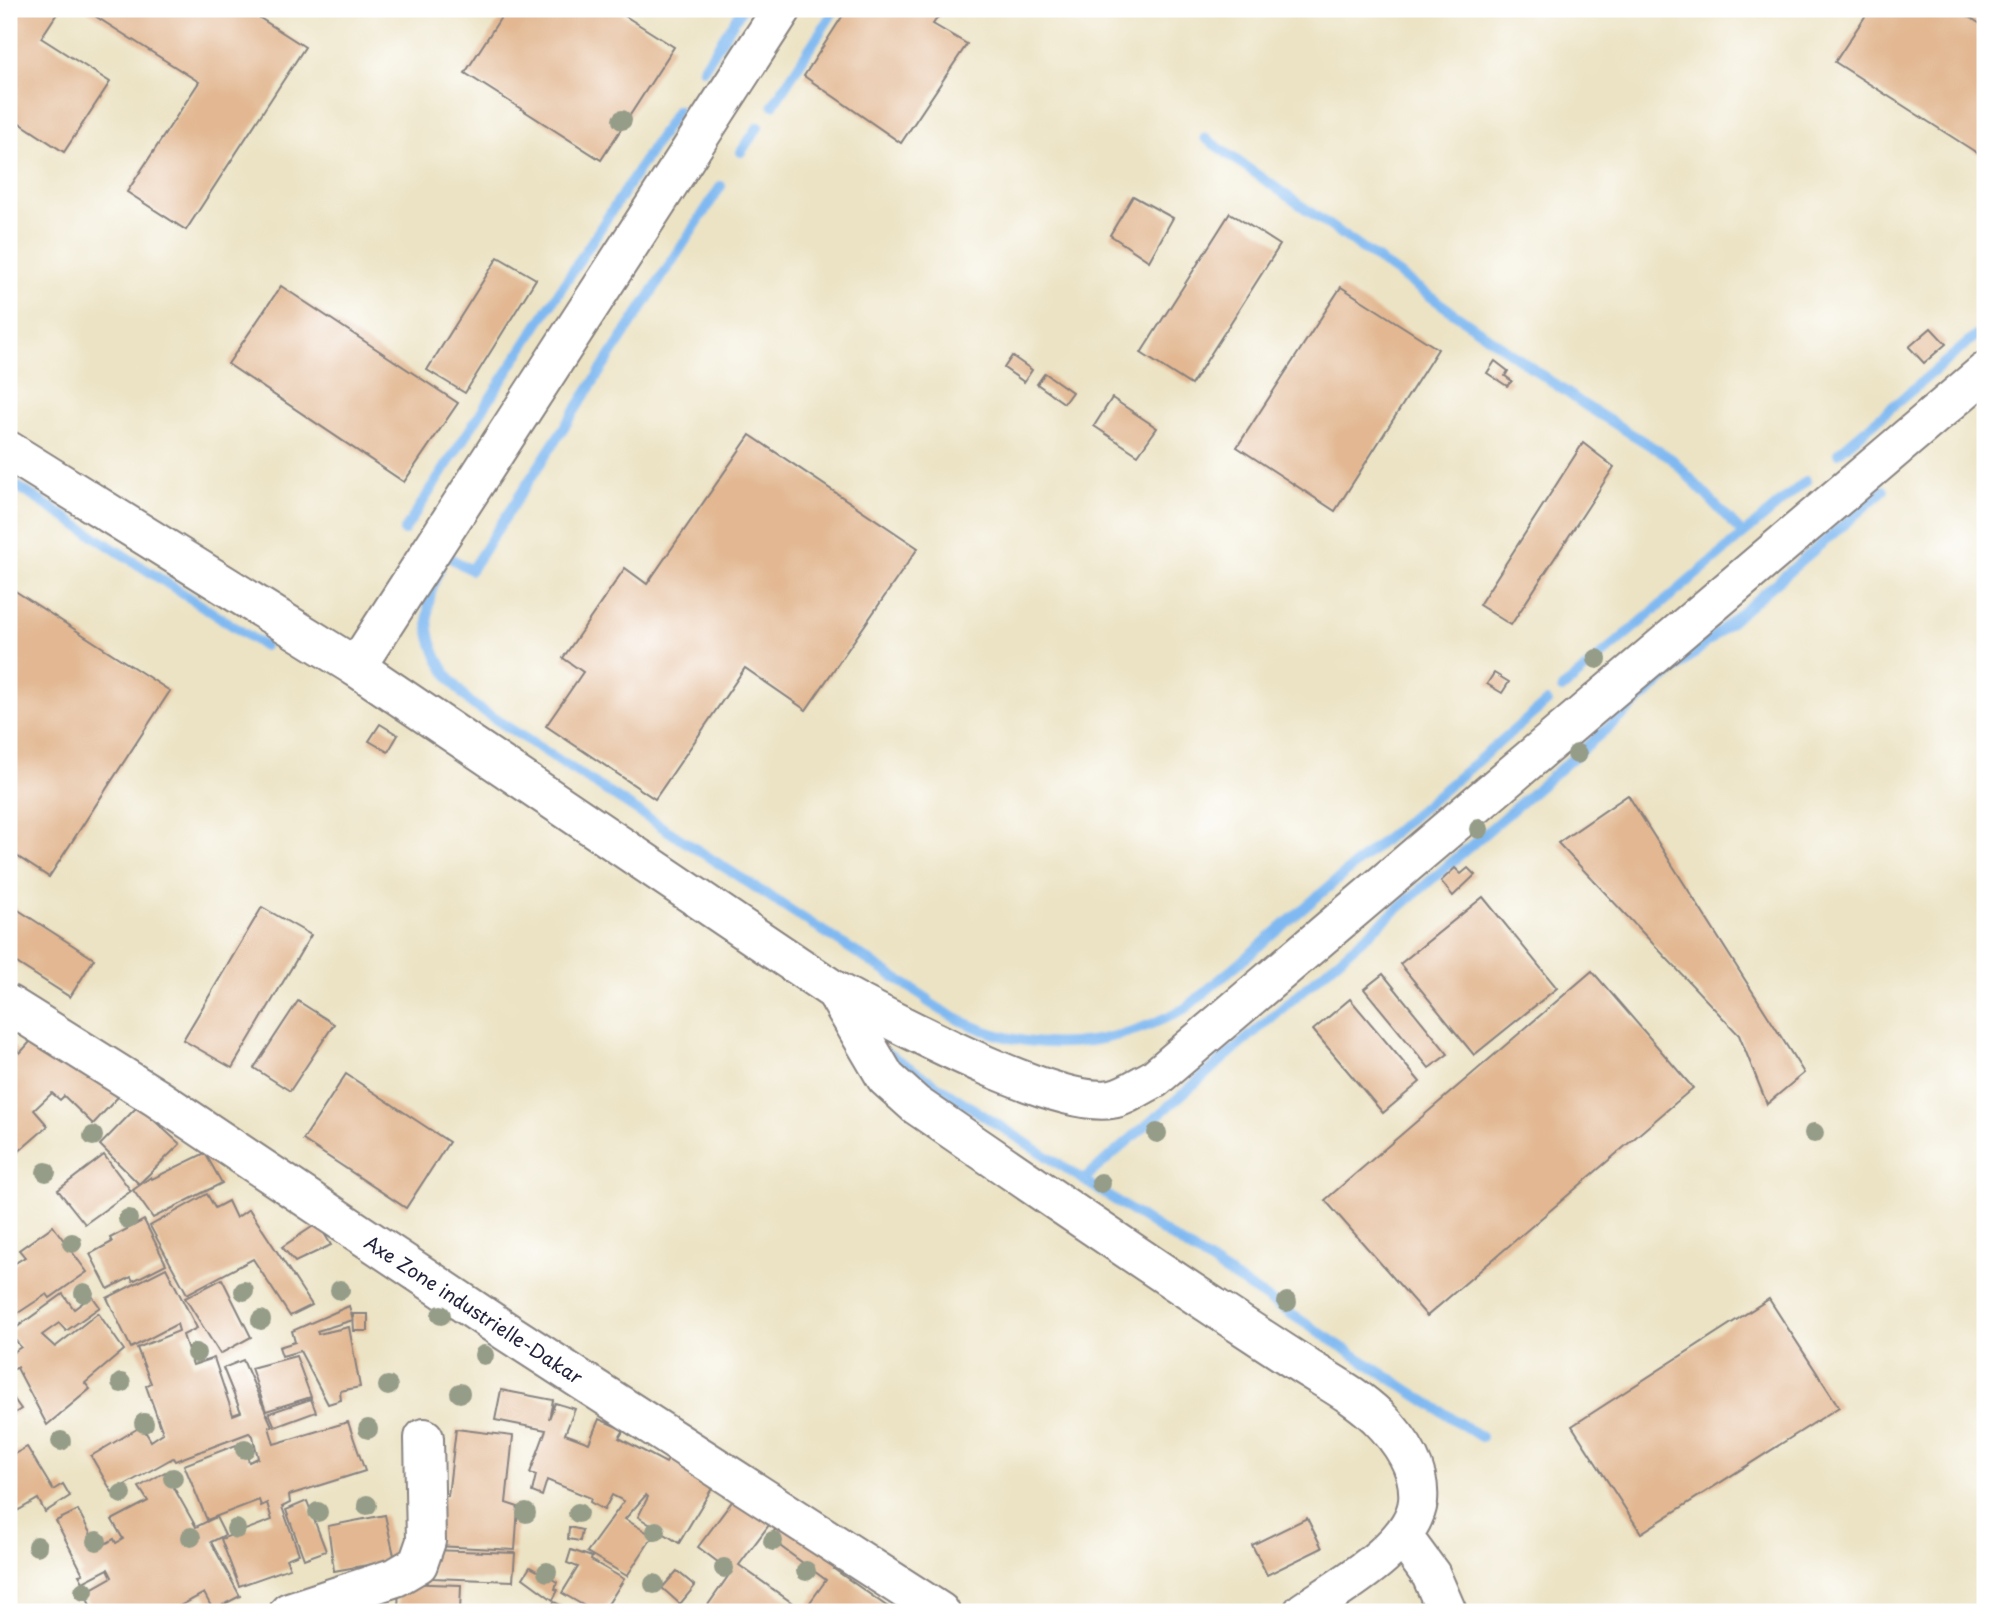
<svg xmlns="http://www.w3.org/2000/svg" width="1994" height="1621" font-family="'Playpen Sans',sans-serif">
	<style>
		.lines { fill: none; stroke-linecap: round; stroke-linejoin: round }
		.stream { stroke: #80b9f1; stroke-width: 10 }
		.building { fill: #e2b791 }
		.minor-casing { stroke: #878280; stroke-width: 42 }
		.major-casing { stroke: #878280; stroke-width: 42 }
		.minor { stroke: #fff; stroke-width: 38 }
		.major { stroke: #fff; stroke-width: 38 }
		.tree { fill: #959c88 }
		.labels { text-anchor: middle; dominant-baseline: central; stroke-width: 6; stroke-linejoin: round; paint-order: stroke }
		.street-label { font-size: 19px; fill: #22223b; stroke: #fff }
	</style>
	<rect width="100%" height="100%" fill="#fff"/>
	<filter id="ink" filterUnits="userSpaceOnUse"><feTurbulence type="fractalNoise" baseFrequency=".0143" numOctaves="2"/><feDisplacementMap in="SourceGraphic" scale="14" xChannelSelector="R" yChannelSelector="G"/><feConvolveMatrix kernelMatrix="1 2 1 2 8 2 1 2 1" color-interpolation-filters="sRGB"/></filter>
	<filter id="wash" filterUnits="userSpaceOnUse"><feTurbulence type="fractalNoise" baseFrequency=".00686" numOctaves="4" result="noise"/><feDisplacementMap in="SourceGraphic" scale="28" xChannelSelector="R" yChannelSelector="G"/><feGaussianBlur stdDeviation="1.57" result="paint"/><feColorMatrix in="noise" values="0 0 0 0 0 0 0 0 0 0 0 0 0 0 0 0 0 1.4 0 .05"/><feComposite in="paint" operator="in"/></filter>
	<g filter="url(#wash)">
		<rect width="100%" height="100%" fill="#ece3c4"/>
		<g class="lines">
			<g class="stream">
				<polyline points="703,69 742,9"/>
				<polyline points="773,105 835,9"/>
				<polyline points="1205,138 1586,406 1672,459 1742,533"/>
				<polyline points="741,152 758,127"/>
				<polyline points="1838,453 1985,328"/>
				<polyline points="9,481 264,646"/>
				<polyline points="404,531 677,110"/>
				<polyline points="447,556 471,570 721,186"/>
				<path d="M440 568C414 622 432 664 472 704L928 999 927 1001C1012 1058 1098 1055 1186 1008L1547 702"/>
				<polyline points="1562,689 1806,481"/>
				<polyline points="887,1053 1481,1437"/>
				<polyline points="1084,1179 1884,490"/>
			</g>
		</g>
		<g id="blocks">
			<g class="building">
				<polygon points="9,9 60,9 41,38 110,82 64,152 9,116"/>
				<polygon points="84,9 246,9 305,47 186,230 127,192 199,82"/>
				<polygon points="501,9 625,9 622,14 674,47 601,160 465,73 505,11"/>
				<polygon points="847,9 941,9 943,10 933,24 967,44 901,143 804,76"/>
				<polygon points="1870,9 1957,9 1985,27 1985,158 1835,62"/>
				<polygon points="1133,196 1173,218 1149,261 1110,235"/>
				<polygon points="1230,213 1280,245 1191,385 1141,353"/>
				<polygon points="498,257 536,279 465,393 427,370"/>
				<polygon points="281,286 458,403 404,482 228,364"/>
				<polygon points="1341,287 1438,349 1335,511 1237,447"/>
				<polygon points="1931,328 1946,344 1924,363 1909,347"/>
				<polygon points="1012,356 1032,370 1024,382 1004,368"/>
				<polygon points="1495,361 1508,371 1505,376 1512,381 1507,386 1487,373"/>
				<polygon points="1045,373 1072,392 1064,403 1037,384"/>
				<polygon points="1112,398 1157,428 1138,455 1094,426"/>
				<polygon points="750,435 918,548 806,710 745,668 655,799 546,726 583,672 563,658 625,568 647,584"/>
				<polygon points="1583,443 1614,467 1511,625 1479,605"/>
				<polygon points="9,587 170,691 49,877 9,851"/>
				<polygon points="1494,673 1509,682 1502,693 1487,684"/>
				<polygon points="380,724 398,735 388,752 369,741"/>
				<polygon points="1628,795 1804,1073 1767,1104 1739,1035 1558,843"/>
				<polygon points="1455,868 1461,874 1468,868 1475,875 1453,896 1441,881"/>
				<polygon points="1483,897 1557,988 1474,1055 1400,964"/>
				<polygon points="9,904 94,959 70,997 9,958"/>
				<polygon points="262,907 311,935 232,1068 183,1040"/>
				<polygon points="1592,971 1693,1088 1427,1316 1325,1200"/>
				<polygon points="1383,974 1448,1054 1429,1068 1364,989"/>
				<polygon points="1350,999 1420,1082 1383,1113 1313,1030"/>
				<polygon points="298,1001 334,1024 290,1091 254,1068"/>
				<polygon points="40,1031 118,1097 93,1124 64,1096 60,1100 52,1093 34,1110 48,1126 9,1160 9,1042 20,1053"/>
				<polygon points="346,1074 449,1142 406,1208 303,1140"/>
				<polygon points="138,1106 180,1144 139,1184 100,1145"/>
				<polygon points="205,1153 222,1183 153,1218 133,1190 151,1177 152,1179"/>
				<polygon points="104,1155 131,1191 85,1224 58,1190"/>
				<polygon points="207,1194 215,1208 228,1201 236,1218 249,1209 312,1305 290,1316 253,1259 187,1294 150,1226"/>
				<polygon points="144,1220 166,1264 133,1281 131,1277 108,1289 90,1254 112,1242 110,1238"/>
				<polygon points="318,1223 331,1245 295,1262 282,1247"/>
				<polygon points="53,1226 87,1272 50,1298 47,1294 9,1319 9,1267 25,1257 19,1250"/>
				<polygon points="166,1268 197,1328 183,1335 193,1365 214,1358 233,1415 241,1412 223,1368 243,1360 272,1426 269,1427 274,1444 348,1422 365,1471 289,1495 290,1503 282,1507 299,1554 286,1559 290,1568 239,1586 221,1539 272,1520 267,1503 261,1506 259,1500 207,1520 184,1465 236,1445 239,1455 246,1452 249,1462 258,1458 253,1436 249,1433 175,1461 173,1458 112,1492 91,1456 142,1426 151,1441 163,1433 146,1386 151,1383 137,1348 179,1331 177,1324 131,1348 107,1298"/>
				<polygon points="222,1279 251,1337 220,1354 185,1298"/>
				<polygon points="63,1294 74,1309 92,1296 100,1307 66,1331 59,1323 42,1335 55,1347 98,1313 124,1350 85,1383 90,1389 47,1425 17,1368 19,1367 9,1371 9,1355 21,1347 9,1333"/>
				<polygon points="1769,1299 1839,1407 1641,1533 1572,1426"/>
				<polygon points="349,1306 353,1320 317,1331 318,1334 349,1327 360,1387 340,1391 341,1400 328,1404 300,1351 282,1356 279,1347 295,1342 292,1331"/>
				<polygon points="353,1314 368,1314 368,1331 354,1331"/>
				<polygon points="296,1356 311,1397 266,1411 251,1368"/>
				<polygon points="501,1390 553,1400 549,1419 555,1403 575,1409 565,1434 589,1443 599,1419 624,1430 619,1438 666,1463 675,1448 717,1480 679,1543 638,1517 648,1497 646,1495 625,1519 653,1536 627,1576 587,1552 624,1501 612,1495 604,1510 590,1502 591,1498 547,1480 542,1496 532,1492 536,1475 530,1473 546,1430 495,1420"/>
				<polygon points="9,1392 21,1409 9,1417"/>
				<polygon points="311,1399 316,1412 275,1427 269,1413"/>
				<polygon points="456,1429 513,1436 506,1503 518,1507 515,1550 437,1546 440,1497 448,1496"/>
				<polygon points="27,1447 53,1490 63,1484 70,1496 45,1512 38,1499 10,1515 9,1457"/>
				<polygon points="165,1472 196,1527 216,1517 225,1535 211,1542 240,1596 213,1610 204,1593 178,1607 181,1612 86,1612 92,1609 84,1593 112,1577 108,1569 83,1582 79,1575 83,1574 56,1521 78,1510 98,1548 114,1539 116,1543 123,1539 112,1520 148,1501 139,1487"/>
				<polygon points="740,1491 775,1517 739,1565 798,1607 794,1612 703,1612 731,1572 698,1547"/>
				<polygon points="307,1501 326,1551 304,1559 286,1510"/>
				<polygon points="385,1515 395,1560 334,1571 328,1526"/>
				<polygon points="785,1516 841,1560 834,1569 895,1612 803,1612 826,1580 769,1538"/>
				<polygon points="1307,1518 1322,1548 1267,1575 1252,1545"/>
				<polygon points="569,1527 582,1530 580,1541 568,1539"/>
				<polygon points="433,1550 515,1553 513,1581 432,1578"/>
				<polygon points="571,1550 592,1557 591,1560 624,1579 603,1612 595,1612 562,1593 578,1567 567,1563"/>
				<polygon points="530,1567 557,1582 555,1589 558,1590 553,1600 523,1578"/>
				<polygon points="677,1571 695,1586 680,1604 662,1588"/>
				<polygon points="399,1583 461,1585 460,1612 398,1612"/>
				<polygon points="554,1602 573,1612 549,1612"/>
			</g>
		</g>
	</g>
	<g filter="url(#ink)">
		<use href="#blocks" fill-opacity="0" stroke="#878280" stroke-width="2"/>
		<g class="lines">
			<g class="minor-casing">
				<g id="minor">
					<polyline points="9,451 356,667"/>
					<path d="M835 991C890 1019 1054 1109 1111 1099 1125 1097 1141 1085 1154 1079L1985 372"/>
					<polyline points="1403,1537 1431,1575 1447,1612"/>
					<polyline points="289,1612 396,1577 418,1564 426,1541 424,1438"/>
				</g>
			</g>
			<g class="major-casing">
				<g id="major">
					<path d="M782 9 356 667 835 991 886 1078 916 1105C1017 1174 1118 1244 1220 1311 1249 1330 1279 1350 1309 1369 1333 1384 1357 1397 1378 1417 1400 1439 1421 1469 1418 1501 1413 1547 1338 1588 1303 1612"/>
					<polyline points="9,1005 157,1098 507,1332 940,1612"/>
				</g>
			</g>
			<use href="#minor" class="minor"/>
			<use href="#major" class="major"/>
		</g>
		<g class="tree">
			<circle cx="622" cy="120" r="10"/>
			<circle cx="1597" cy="659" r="10"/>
			<circle cx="1577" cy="754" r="10"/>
			<circle cx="1479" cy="829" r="10"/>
			<circle cx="1157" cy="1133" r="10"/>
			<circle cx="1814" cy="1133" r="10"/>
			<circle cx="93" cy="1136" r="10"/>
			<circle cx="46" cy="1172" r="10"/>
			<circle cx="1101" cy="1183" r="10"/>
			<circle cx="128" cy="1219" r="10"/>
			<circle cx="72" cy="1243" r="10"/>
			<circle cx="340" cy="1290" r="10"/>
			<circle cx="244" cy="1291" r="10"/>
			<circle cx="84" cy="1293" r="10"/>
			<circle cx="1287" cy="1302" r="10"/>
			<circle cx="441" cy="1315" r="10"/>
			<circle cx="261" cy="1320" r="10"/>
			<circle cx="196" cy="1353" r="10"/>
			<circle cx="484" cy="1355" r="10"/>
			<circle cx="121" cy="1383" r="10"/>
			<circle cx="388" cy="1386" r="10"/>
			<circle cx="460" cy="1393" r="10"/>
			<circle cx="144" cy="1423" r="10"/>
			<circle cx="368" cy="1429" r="10"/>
			<circle cx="61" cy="1441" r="10"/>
			<circle cx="245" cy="1449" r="10"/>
			<circle cx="173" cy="1478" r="10"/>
			<circle cx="122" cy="1494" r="10"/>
			<circle cx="367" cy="1505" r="10"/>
			<circle cx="318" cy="1512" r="10"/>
			<circle cx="526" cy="1513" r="10"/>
			<circle cx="578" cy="1513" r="10"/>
			<circle cx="236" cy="1529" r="10"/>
			<circle cx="656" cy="1531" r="10"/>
			<circle cx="191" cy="1537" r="10"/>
			<circle cx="97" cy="1541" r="10"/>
			<circle cx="773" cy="1541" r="10"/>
			<circle cx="37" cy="1546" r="10"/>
			<circle cx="724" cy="1568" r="10"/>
			<circle cx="806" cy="1571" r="10"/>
			<circle cx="547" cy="1572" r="10"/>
			<circle cx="654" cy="1584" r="10"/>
			<circle cx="84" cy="1591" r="10"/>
		</g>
	</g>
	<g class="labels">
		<g class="street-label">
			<text transform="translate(474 1309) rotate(33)">Axe Zone industrielle-Dakar</text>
		</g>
	</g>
	<rect width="1994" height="1621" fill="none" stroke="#fff" stroke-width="35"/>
</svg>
